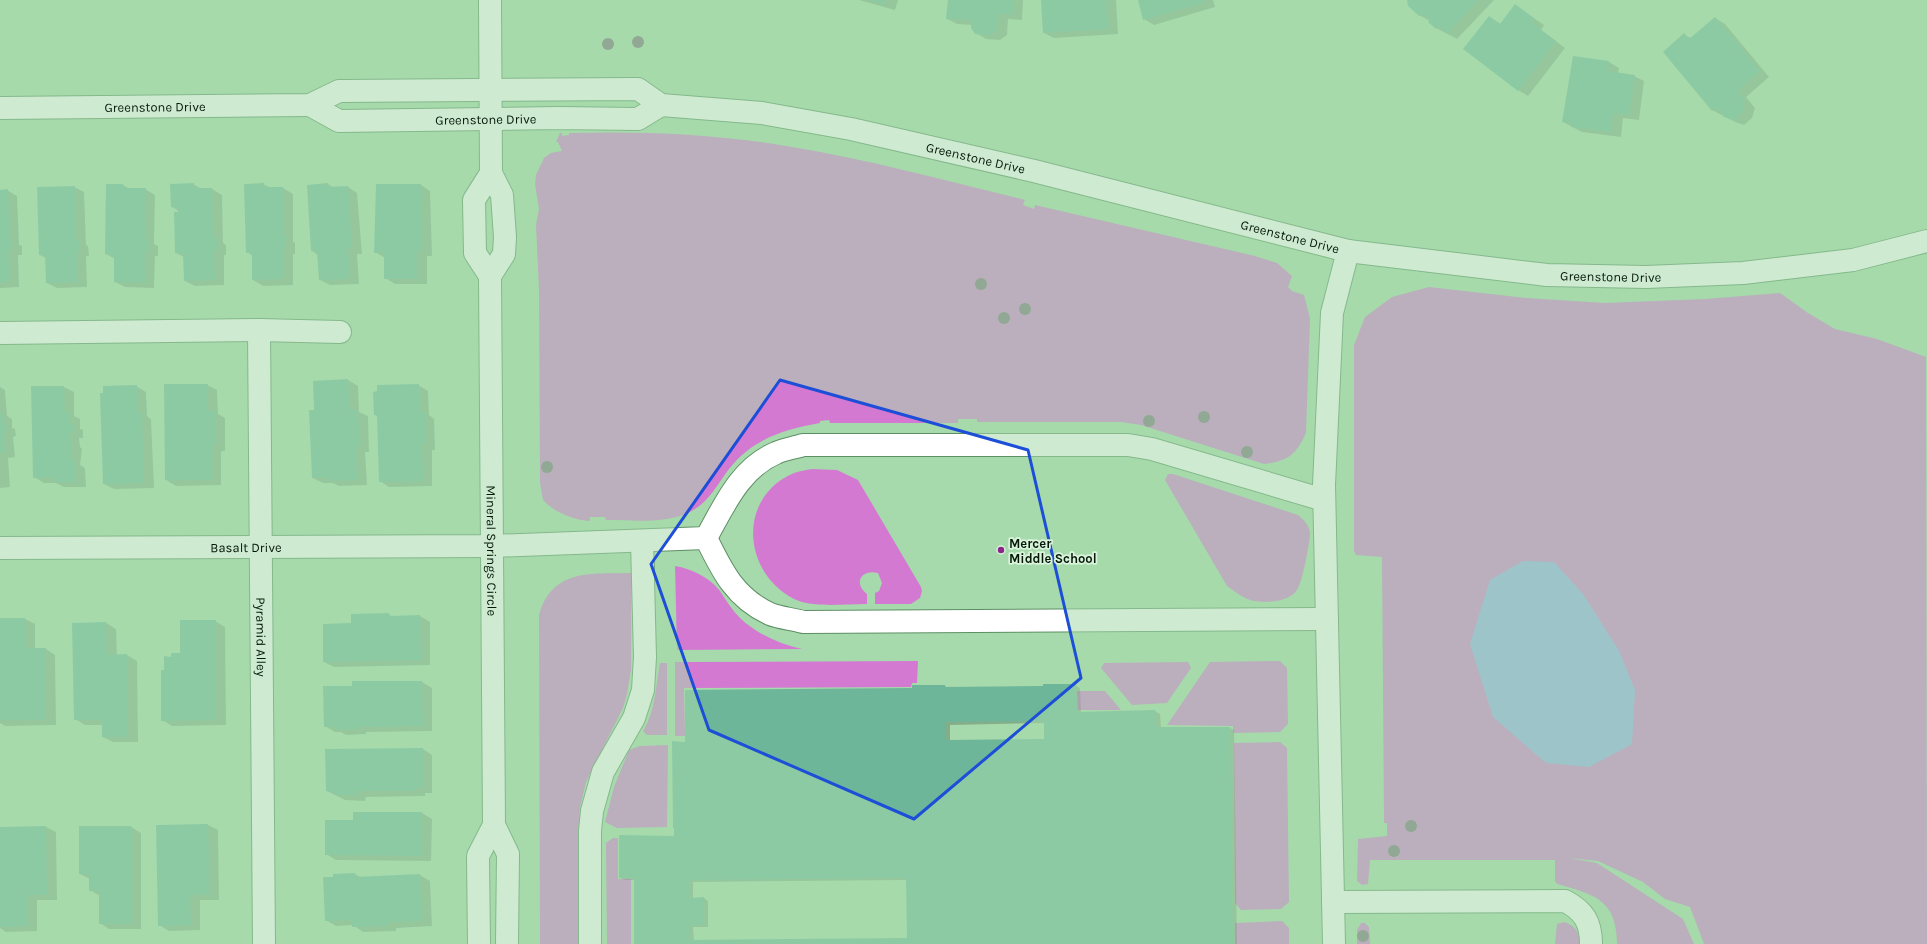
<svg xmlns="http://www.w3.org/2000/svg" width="1927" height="944" font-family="Karla,sans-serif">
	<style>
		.green { fill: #d479d2 }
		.water { fill: #92acee }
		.shadow { fill: #0003; fill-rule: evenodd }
		.building { fill: #6eb69a; fill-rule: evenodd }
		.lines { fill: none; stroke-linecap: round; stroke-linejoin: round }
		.minor-casing { stroke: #5d8f64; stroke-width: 24 }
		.minor { stroke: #fff; stroke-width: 22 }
		.tree { fill: #766c79 }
		.marked { fill: none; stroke: #1d4ed8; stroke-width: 3; stroke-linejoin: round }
		.poi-dot { fill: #8b248b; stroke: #daf4dc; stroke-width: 1.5 }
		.labels { text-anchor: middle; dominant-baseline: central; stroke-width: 3.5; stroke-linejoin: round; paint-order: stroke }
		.street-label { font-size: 13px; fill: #061909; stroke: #daf4dc }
		.poi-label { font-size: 13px; font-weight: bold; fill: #061909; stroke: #daf4dc; text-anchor: start }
	</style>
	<rect width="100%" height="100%" fill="#a6daac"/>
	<g class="green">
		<path d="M560 133H562V136L569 135V133C644 131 718 134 792 147 870 160 948 181 1025 200L1023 205 1034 209 1035 205 1255 256 1277 263 1292 276 1288 287 1292 291 1304 295 1310 318 1306 433C1296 455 1288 461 1264 464L1141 425 1121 422H977V419H958V423H830L829 420 820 421V423C785 429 752 439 729 469 716 486 709 503 688 513 663 524 632 520 606 520L605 517H590V521C573 520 554 512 543 500L540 483 539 290 536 225 539 209 535 184 536 175 544 158 551 153 562 151 558 142H556Z"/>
		<path d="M1429 287 1526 298 1605 303 1705 299 1780 293 1808 313 1835 329 1877 339 1926 357 1927 944H1704L1690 907 1665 899 1643 882 1598 861 1568 858 1597 863 1683 919 1694 944H1617C1617 900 1594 894 1557 884L1555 881V860H1370L1368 884 1362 885 1357 881 1358 839 1387 836V823H1384L1382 557 1356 555 1354 551V345L1365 317 1392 297Z"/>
		<path d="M812 469 837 470 858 480 921 587 922 591 920 598 911 604H875V593L879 591 882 583 878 573C861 569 853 583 867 594V604C846 604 812 608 794 599 742 572 737 497 794 473 799 471 806 470 812 469Z"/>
		<path d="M1168 474H1173L1298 515C1304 520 1309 525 1310 533 1310 542 1302 584 1297 590 1289 602 1267 603 1254 601 1244 599 1235 592 1227 586L1165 480Z"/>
		<path d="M675 566C692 569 709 577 720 591 726 600 732 610 740 618 757 634 779 644 802 649L677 650Z"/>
		<path d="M631 573V670L627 694 623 708 586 782 580 807 578 833V944H540L539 615C552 568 592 574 631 573Z"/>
		<polygon points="918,661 917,683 912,683 911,687 684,688 685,736 675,736 675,662"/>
		<polygon points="1280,661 1287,668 1288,724 1280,732 1233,733 1233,726 1167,725 1210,662"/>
		<polygon points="1188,662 1191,668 1167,703 1132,705 1101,668 1104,663"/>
		<path d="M660 663H667V735H647L643 731C655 713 656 684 660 663Z"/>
		<polygon points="1077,691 1105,691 1121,710 1078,710"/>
		<polygon points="1280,742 1287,748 1289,902 1281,909 1241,910 1235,903 1234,743"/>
		<polygon points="668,745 667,827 617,828 605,822 614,787 629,750 640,746"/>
		<polygon points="613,838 618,838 618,879 631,879 631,944 607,944 606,843"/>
		<polygon points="1282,921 1289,928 1289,944 1235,944 1235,923"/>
		<path d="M1564 922C1576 926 1579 932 1580 944H1555L1557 924Z"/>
		<polygon points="1361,923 1365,923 1369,927 1370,944 1357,944 1357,930"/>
	</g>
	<polygon class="water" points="1523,561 1554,562 1583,594 1619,651 1635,690 1632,744 1589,767 1546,763 1493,717 1470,644 1490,580"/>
	<g class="shadow">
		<polygon points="859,0 898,0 895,10"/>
		<polygon points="949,0 1023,0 1022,20 1008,19 1007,35 1000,40 986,39 976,33 972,25 957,24 947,19"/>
		<polygon points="1042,0 1116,0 1118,34 1054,38 1044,33"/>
		<polygon points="1139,0 1213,0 1215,7 1154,25 1144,19"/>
		<polygon points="1408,0 1494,0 1457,39 1436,28 1430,21 1419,15"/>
		<polygon points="1515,5 1544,25 1541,30 1565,48 1528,96 1518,90 1489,17 1501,24"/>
		<polygon points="1715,18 1725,24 1769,77 1746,97 1755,108 1752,118 1744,125 1735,122 1712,110 1684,35 1691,38"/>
		<polygon points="1609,62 1619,68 1618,73 1634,76 1644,81 1639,120 1623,118 1621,137 1582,132 1563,122"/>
		<polygon points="193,184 202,189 212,189 222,195 223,243 226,245 226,255 224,255 224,285 195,286 185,281 184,257 176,253 179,211 172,207"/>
		<polygon points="263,184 271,188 283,188 293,194 293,242 295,243 295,254 293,254 293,285 263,286 253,280 253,256 247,252"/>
		<polygon points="328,184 334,188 348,187 357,193 362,254 357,254 359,284 330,285 320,280 318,255 312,251"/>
		<polygon points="123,185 130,189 145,189 155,195 154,244 158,246 158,256 155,256 154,288 125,287 115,282 115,259 106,254"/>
		<polygon points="421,185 430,191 432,256 427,256 427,284 395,284 385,278 385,258 375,252"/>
		<polygon points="74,187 84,192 86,245 88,246 89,256 86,256 87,287 57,288 47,283 46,258 40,255"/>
		<polygon points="7,190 17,196 19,245 22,246 22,255 18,255 19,287 0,288 0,191"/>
		<polygon points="348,380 358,386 359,412 368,416 369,452 365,452 367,485 339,486 333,483 323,483 313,478 315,411 314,382"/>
		<polygon points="207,385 217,390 218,414 225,418 225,451 221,451 221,485 176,486 166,480"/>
		<polygon points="418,385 428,391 429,415 434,419 435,450 432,450 432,486 389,487 380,481 378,417 375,415"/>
		<polygon points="136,386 146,392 147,416 151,419 154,488 114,489 104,484"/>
		<polygon points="0,387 5,390 7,416 12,419 12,428 15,429 16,436 13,437 15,457 8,458 10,487 0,488"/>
		<polygon points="64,387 74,392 74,416 80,419 80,429 83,430 83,438 79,438 80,447 82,449 80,465 85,468 86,487 64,487 56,483 44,483 34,477"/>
		<polygon points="388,614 393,617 420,616 430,622 430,665 334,667 324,662 352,624"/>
		<polygon points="0,619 25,619 35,624 35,649 46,649 55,655 56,725 5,726 0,723"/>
		<polygon points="215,621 225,627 226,725 172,726 162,720 172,658 181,654"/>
		<polygon points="106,623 116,629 117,656 127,655 137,661 138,742 113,742 103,737 103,725 85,725 75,719 73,624"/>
		<polygon points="422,682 432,688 432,731 366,732 366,734 346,735 341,732 335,732 325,726 353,686"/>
		<path d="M1075 685 1080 688 1081 713 1155 711 1160 714 1161 728H1230L1234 730 1237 944H635V880H625L620 878 675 837 686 743 913 689 945 686 948 688 1044 687ZM1045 723V740L950 741V725ZM907 880 908 939 694 941 693 927H708V901L704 898 693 899V882Z"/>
		<polygon points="423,749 432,755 432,793 425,793 425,796 366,797 365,801 345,800 327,791"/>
		<polygon points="422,813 432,819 431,861 336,860 326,854 354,821"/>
		<polygon points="208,825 218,830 219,900 200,900 200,930 169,931 159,925 157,826"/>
		<polygon points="46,827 56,832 57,900 37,900 37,931 6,932 0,928 0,828"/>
		<polygon points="131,827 141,833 141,929 109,929 100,923 100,896 90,890 90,879 80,874"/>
		<polygon points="355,874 362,878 420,875 430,881 432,926 396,928 396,931 363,932 353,925 336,926 326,920"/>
	</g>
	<g class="building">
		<polygon points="868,0 886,0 885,5"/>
		<polygon points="948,0 1013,0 1013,15 998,14 997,30 990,35 975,34 971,28 971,20 946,19"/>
		<polygon points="1041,0 1106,0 1108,29 1043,33"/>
		<polygon points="1138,0 1206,0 1206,2 1143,20"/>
		<polygon points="1407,0 1479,0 1446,34 1439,26 1436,29 1428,22 1430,20 1424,14 1419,16 1408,6"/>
		<polygon points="1515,4 1535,19 1532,23 1556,41 1518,91 1463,49 1489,16 1500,24"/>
		<polygon points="1715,17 1760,71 1737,91 1745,101 1742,113 1734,120 1724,117 1716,107 1712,111 1663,52 1684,33 1689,39"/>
		<polygon points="1573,56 1609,61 1608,71 1635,75 1629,115 1613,113 1611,132 1571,127 1571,123 1562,122"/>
		<polygon points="194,183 194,188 212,188 213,238 217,239 217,250 214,250 215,280 184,281 183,253 175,253 174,212 178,212 178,207 171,207 170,184"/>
		<polygon points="264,183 264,187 283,187 284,236 286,237 286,249 283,249 283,279 252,280 252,252 246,253 244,184"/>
		<polygon points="328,183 328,187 348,186 352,248 348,249 350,279 319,280 317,251 311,251 307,185"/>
		<polygon points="106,184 123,184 123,188 146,188 145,239 149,239 148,251 146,251 145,283 114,282 114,255 105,254"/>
		<polygon points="376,184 421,184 422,251 417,251 418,279 384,279 384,252 374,253"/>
		<polygon points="75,186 76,240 79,240 79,251 77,251 77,282 46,283 45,255 39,255 37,187"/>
		<polygon points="8,189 10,240 12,239 12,250 8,250 10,282 0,282 0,190"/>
		<polygon points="348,379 350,410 358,410 360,446 356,447 357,480 328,481 328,477 312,478 309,410 314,410 313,381"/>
		<polygon points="164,384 208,384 208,411 215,411 215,445 211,446 211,480 165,480"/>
		<polygon points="419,384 419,412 425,412 426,444 422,445 423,481 379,482 377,415 374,415 373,392 377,391 377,385"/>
		<polygon points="137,385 138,412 142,412 144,483 103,484 100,393 103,393 103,386"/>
		<polygon points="31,386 64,386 65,413 70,413 70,424 73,424 73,433 70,433 70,442 72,442 71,461 76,461 76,482 53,482 53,477 33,478"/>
		<polygon points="0,412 2,412 3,423 6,423 6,431 4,431 5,452 0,452"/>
		<polygon points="389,613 389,616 420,615 421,660 323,662 323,624 351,623 351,614"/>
		<polygon points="0,618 25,618 25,648 46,648 46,720 0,720"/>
		<polygon points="180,620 216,620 216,720 161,721 161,670 164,670 164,656 171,657 171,653 180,653"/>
		<polygon points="106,622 107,655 127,654 128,737 102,737 102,720 74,720 72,623"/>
		<polygon points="352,681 422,681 423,726 357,727 357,729 335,730 335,727 324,727 323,686 352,686"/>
		<path d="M1043 684H1076L1077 712 1155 710 1156 727H1230L1233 944H634V877L619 878V835L674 836V828H673L672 741 685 742V690L912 688V685H945V687L1043 686ZM1044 721V739L946 740V722ZM906 878 907 938 689 940V925H704V897L689 898V880Z"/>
		<polygon points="423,748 423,787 415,788 415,791 357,791 357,795 334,795 334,792 326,791 325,749"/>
		<polygon points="353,812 422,812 422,856 325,855 325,820 353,820"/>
		<polygon points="208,824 210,894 190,895 191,925 158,926 156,825"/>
		<polygon points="46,826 47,895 28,895 28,926 0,927 0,827"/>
		<polygon points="79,826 131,826 131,924 99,924 99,891 89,891 89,874 79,874"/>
		<polygon points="355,873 355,877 420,874 422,921 387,922 387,926 352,927 352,920 325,921 323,877 333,877 333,874"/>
	</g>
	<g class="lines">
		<g class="minor-casing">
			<g id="minor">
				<polyline points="490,0 491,173 502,195 505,237 504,254 490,276"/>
				<path id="s1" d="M310 105 339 121 559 118 638 119 661 105"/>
				<path id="s2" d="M0 108 310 105 339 91 638 89 661 105 762 113 851 129 1034 171 1348 251 1547 275 1646 277 1743 273 1853 260 1927 241"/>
				<path id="s3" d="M491 173 474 200 475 253 490 276 494 825 508 854 507 944"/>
				<path id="s4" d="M259 330 264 944"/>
				<polyline points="0,333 259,330 340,332"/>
				<path d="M706 538C722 571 735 598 770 614 780 618 793 619 803 622L1327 619"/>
				<path id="s5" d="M0 548 493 546 706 538C724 506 740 468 776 453 784 449 794 448 803 445H1128L1152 449 1324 500"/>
				<path d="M1333 902 1565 901C1584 911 1591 922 1591 944"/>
				<polyline points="479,944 478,856 494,825"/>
				<polyline points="590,944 590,831 592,811 603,772 634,718 643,690 645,657 642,541"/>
				<polyline points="1334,944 1324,485 1332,313 1348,251"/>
			</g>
		</g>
		<use href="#minor" class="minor"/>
	</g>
	<g class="tree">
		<circle cx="638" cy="42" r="6"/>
		<circle cx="608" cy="44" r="6"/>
		<circle cx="981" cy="284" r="6"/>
		<circle cx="1025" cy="309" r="6"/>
		<circle cx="1004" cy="318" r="6"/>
		<circle cx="1204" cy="417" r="6"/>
		<circle cx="1149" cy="421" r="6"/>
		<circle cx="1247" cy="452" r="6"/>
		<circle cx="547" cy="467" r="6"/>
		<circle cx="1411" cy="826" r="6"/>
		<circle cx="1394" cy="851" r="6"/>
		<circle cx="1363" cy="936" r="6"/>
	</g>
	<path d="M0 0H1927V944H0ZM780 380 1028 450 1081 678 914 819 709 730 651 564Z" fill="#a6daac" fill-opacity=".55" fill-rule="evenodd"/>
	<path class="marked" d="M780 380 1028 450 1081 678 914 819 709 730 651 564Z"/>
	<circle class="poi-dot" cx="1001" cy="550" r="4"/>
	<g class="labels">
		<g class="street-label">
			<text stroke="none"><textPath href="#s2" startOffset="155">Greenstone Drive</textPath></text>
			<text stroke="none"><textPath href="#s1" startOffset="180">Greenstone Drive</textPath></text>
			<text stroke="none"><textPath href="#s2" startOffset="989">Greenstone Drive</textPath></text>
			<text stroke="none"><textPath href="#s2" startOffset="1313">Greenstone Drive</textPath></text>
			<text stroke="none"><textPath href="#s2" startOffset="1637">Greenstone Drive</textPath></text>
			<text stroke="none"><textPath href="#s5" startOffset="246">Basalt Drive</textPath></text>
			<text stroke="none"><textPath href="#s3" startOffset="387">Mineral Springs Circle</textPath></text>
			<text stroke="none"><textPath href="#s4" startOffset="307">Pyramid Alley</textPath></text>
		</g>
		<g class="poi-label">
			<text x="1009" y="543">Mercer<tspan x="1009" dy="15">Middle School</tspan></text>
		</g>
	</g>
</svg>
